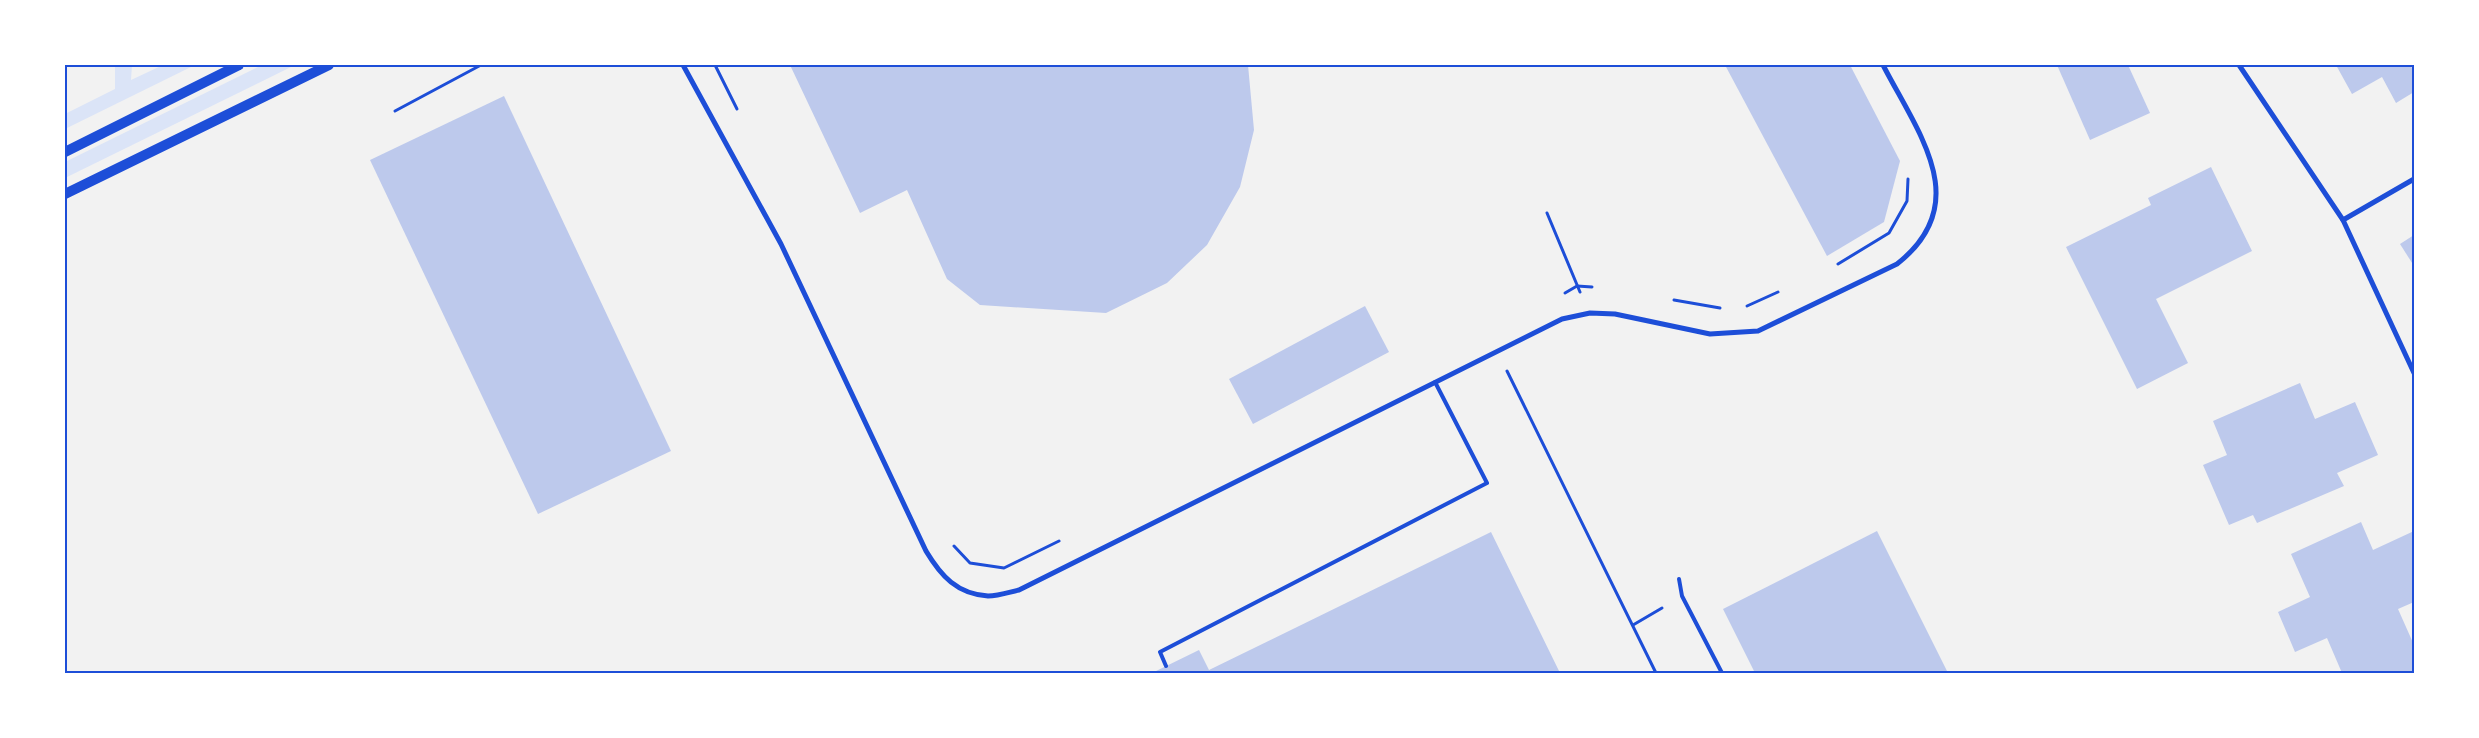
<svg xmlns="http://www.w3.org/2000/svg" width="2479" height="738" font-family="'Varela Round',sans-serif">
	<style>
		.green { fill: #dbe4f7 }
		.building { fill: #bdc9ec }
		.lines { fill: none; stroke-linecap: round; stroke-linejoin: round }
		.path { stroke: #1d4ed8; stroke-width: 3 }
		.service { stroke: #1d4ed8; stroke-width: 4 }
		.minor { stroke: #1d4ed8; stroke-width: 5 }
		.secondary { stroke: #1d4ed8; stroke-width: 10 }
		.neatline { fill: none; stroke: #1d4ed8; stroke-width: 2 }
	</style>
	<rect width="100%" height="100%" fill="#f2f2f2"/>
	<g class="green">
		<polygon points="115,65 132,65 131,80 163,65 195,65 65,129 65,114 115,89"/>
		<polygon points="262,65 295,65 65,178 65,162"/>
	</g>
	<g class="building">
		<polygon points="790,65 1248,65 1254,130 1240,187 1207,245 1167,283 1106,313 980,305 947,279 907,190 860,213"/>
		<polygon points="1725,65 1850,65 1900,161 1884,222 1827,256"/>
		<polygon points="2057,65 2128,65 2150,113 2090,140"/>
		<polygon points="2336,65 2410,65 2414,71 2414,92 2396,103 2382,77 2352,94"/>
		<polygon points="504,96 671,451 538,514 370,160"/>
		<polygon points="2211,167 2252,251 2156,299 2188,363 2137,389 2066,247 2151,205 2148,198"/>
		<polygon points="2414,235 2414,266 2400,244"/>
		<polygon points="1365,306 1389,352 1253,424 1229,379"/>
		<polygon points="2300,383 2315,419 2355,402 2378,455 2337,473 2344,486 2257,523 2253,515 2229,525 2203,465 2227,455 2213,421"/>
		<polygon points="2361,522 2373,550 2414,531 2414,602 2398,609 2414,645 2414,673 2342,673 2327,638 2295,652 2278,612 2310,597 2291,554"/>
		<polygon points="1877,531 1948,673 1755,673 1723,609"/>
		<polygon points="1491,532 1560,673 1152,673 1199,650 1209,670"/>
	</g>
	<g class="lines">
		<g class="path">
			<polyline points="715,65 737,109"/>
			<polyline points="395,111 481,65"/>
			<polyline points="1547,213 1580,292"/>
			<polyline points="1838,264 1889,233 1907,201 1908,179"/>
			<polyline points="1565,293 1577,286 1592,287"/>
			<polyline points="1674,300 1720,308"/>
			<polyline points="1747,306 1778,292"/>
			<polyline points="1507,371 1656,673"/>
			<polyline points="954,546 970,563 1004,568 1059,541"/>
			<polyline points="1633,625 1662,608"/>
		</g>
		<g class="service">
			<polyline points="1679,579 1682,596 1722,673"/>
			<polyline points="1166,666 1160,652 1487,483 1435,382"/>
		</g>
		<g class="minor">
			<path d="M683 65 781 244 926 551C941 576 957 594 988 596 998 596 1010 592 1019 590L1562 319 1590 313 1615 314 1710 334 1758 331 1897 264C1975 203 1918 133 1883 65"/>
			<polyline points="2239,65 2343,220 2414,373"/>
			<polyline points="2343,220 2414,179"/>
		</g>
		<g class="secondary">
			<polyline points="65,152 239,65"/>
			<polyline points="65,194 329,65"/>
		</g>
	</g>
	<rect width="2479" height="738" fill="none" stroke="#ffffff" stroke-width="132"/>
	<rect x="66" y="66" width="2347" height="606" class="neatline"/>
</svg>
